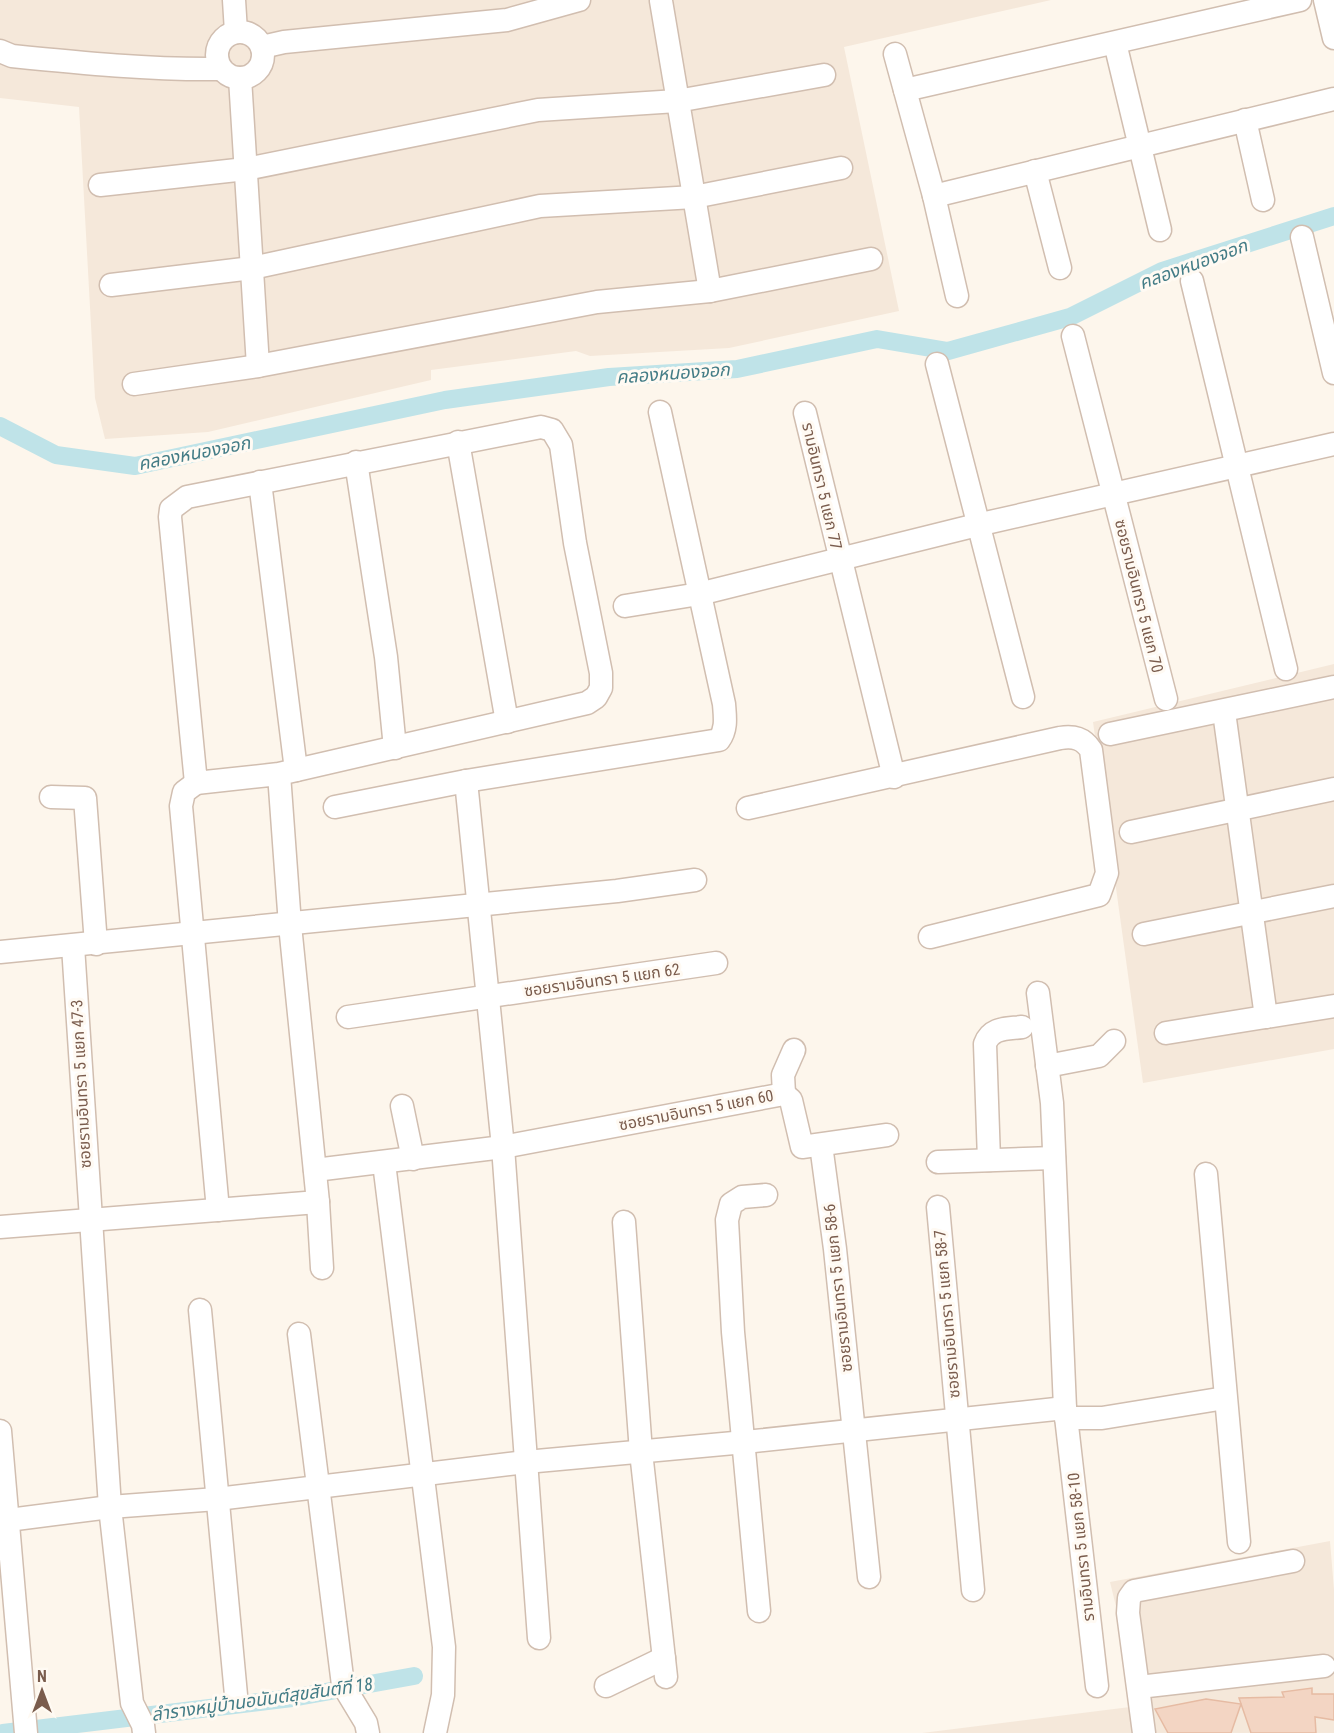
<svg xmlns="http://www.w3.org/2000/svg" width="1334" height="1733" font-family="'Roboto Condensed','Noto Sans Thai',sans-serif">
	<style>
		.residential { fill: #f5e8da }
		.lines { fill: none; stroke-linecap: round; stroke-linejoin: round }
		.canal { stroke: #bfe3e8; stroke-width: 18 }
		.building { fill: #f3d5c3; stroke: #e6bba3; stroke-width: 1.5 }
		.minor-casing { stroke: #d1beb0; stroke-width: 25 }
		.minor { stroke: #fff; stroke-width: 22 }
		.labels { text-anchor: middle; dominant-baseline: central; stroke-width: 6; stroke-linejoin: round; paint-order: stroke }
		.street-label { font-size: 16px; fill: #7a5c4d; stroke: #fffaf3 }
		.water-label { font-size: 18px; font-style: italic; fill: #437c86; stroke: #fffaf3 }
	</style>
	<rect width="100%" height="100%" fill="#fdf6ec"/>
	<g class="residential">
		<polygon points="0,0 1051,0 844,47 899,311 729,348 590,356 576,351 431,370 431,380 208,432 105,439 95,398 79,107 0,98"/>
		<polygon points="1334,664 1334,1049 1143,1083 1093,722"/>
		<polygon points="1330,1541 1334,1590 1334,1733 922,1733 1130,1707 1123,1635 1110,1582"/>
	</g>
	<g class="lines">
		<g class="canal">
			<polyline points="0,426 56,455 135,466 445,400 609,377 737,369 877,339 948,351 1070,317 1162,271 1334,216"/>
			<polyline points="3,1733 292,1698 414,1676"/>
		</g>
	</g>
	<g class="building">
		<polygon points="1312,1688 1312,1694 1334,1694 1334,1720 1315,1717 1316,1733 1251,1733 1239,1698 1284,1697 1282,1692"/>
		<polygon points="1206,1699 1241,1704 1231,1733 1168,1733 1155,1709"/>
	</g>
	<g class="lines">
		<g class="minor-casing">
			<g id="minor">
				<polyline points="234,0 236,32"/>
				<polyline points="1325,0 1334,38"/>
				<polyline points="661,1 710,291"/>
				<circle cx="240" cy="55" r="23"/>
				<polyline points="1115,43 1160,230"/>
				<polyline points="262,47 284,42 507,20 579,0"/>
				<path d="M0 51 12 56C81 63 151 70 221 69"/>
				<polyline points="895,54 934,196 957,296"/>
				<polyline points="240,78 258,366"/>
				<polyline points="905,90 1300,0"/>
				<polyline points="1245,120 1263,200"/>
				<polyline points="1035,171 1060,268"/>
				<polyline points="100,185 246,169 538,110 677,101 824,75"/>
				<polyline points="934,196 1334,99"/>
				<polyline points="1302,237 1334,373"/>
				<polyline points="1192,281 1286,669"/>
				<polyline points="111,285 252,268 540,206 694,197 841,168"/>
				<polyline points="1073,336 1166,699"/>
				<polyline points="937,364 1023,697"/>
				<polyline points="134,384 258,366 597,302 710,291 871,259"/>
				<polyline points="805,413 894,777"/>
				<polyline points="458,442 507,722"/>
				<polyline points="356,462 386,657 395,748"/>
				<polyline points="260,482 296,770"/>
				<polyline points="625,606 699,594 977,525 1334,444"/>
				<polyline points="1224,712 1266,1017"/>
				<polyline points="1110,734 1334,687"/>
				<polyline points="279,774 587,703 596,697 601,688 601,673 575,543 561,445 552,430 541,427 187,497 171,509 170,517 196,783 279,774 290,925 318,1202 322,1268"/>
				<polyline points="466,781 503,1147 539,1638"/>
				<polyline points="196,783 184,792 181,806 218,1210"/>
				<polyline points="51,797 85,798 96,944"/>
				<path d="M335 807 466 781 719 740C727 729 725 717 724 704L660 412"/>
				<path d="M748 808 1060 738C1074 736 1083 738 1091 750L1107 873 1099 895 930 937"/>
				<polyline points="1131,832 1334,789"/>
				<polyline points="1144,934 1334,896"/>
				<polyline points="73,946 110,1507 132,1703 143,1725 144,1733"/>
				<polyline points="0,952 617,891 695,880"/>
				<polyline points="1038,993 1052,1103 1065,1408 1097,1686"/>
				<polyline points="348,1017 716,963"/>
				<polyline points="1166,1033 1334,1006"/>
				<polyline points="1047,1066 1099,1056 1114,1041"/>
				<polyline points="784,1094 783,1075 794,1050"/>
				<polyline points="402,1106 413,1159"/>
				<polyline points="821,1145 835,1249 869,1577"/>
				<path d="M989 1160 985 1044C991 1027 1007 1029 1022 1027"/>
				<polyline points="938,1162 1054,1158"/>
				<polyline points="384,1163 444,1647 443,1695 435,1733"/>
				<polyline points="315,1170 503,1147 784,1094 791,1100 802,1147 887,1135"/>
				<polyline points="1206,1174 1239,1542"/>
				<polyline points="938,1207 973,1590"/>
				<polyline points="624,1222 641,1452 666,1677"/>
				<polyline points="0,1227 318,1202"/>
				<polyline points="200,1310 236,1695"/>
				<polyline points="299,1334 343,1685 366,1723 368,1733"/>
				<polyline points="1066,1418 1102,1418 1225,1398"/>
				<polyline points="0,1431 26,1733"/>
				<polyline points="0,1521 110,1507 217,1499 526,1462 745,1442 1065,1408"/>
				<polyline points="759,1611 733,1332 727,1220 731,1204 742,1197 766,1195"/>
				<polyline points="606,1686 664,1658"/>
				<polyline points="1139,1687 1324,1666"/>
				<polyline points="1144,1733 1128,1613 1129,1598 1134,1591 1293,1561"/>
			</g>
		</g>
		<use href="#minor" class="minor"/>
	</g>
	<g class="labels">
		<g class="street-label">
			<text transform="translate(822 486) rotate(77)">รามอินทรา 5 แยก 77</text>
			<text transform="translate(1139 596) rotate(76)">ซอยรามอินทรา 5 แยก 70</text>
			<text transform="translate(602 980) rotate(-8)">ซอยรามอินทรา 5 แยก 62</text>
			<text transform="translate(81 1084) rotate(-93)">ซอยรามอินทรา 5 แยก 47-3</text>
			<text transform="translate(696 1110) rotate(-11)">ซอยรามอินทรา 5 แยก 60</text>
			<text transform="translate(838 1288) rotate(-96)">ซอยรามอินทรา 5 แยก 58-6</text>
			<text transform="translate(947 1314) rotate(-95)">ซอยรามอินทรา 5 แยก 58-7</text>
			<text transform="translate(1081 1547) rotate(-96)">รามอินทรา 5 แยก 58-10</text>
		</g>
		<g class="water-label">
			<text transform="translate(1193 264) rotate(-20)">คลองหนองจอก</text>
			<text transform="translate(673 373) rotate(-4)">คลองหนองจอก</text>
			<text transform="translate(194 453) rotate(-11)">คลองหนองจอก</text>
			<text transform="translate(262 1699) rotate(-8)">ลำรางหมู่บ้านอนันต์สุขสันต์ที่ 18</text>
		</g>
	</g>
	<g transform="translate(42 1691)" stroke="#fffaf3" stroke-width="4.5" paint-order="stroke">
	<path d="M0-4.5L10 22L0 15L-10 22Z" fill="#7a5c4d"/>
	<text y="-9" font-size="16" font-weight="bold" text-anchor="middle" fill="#7a5c4d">N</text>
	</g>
</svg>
